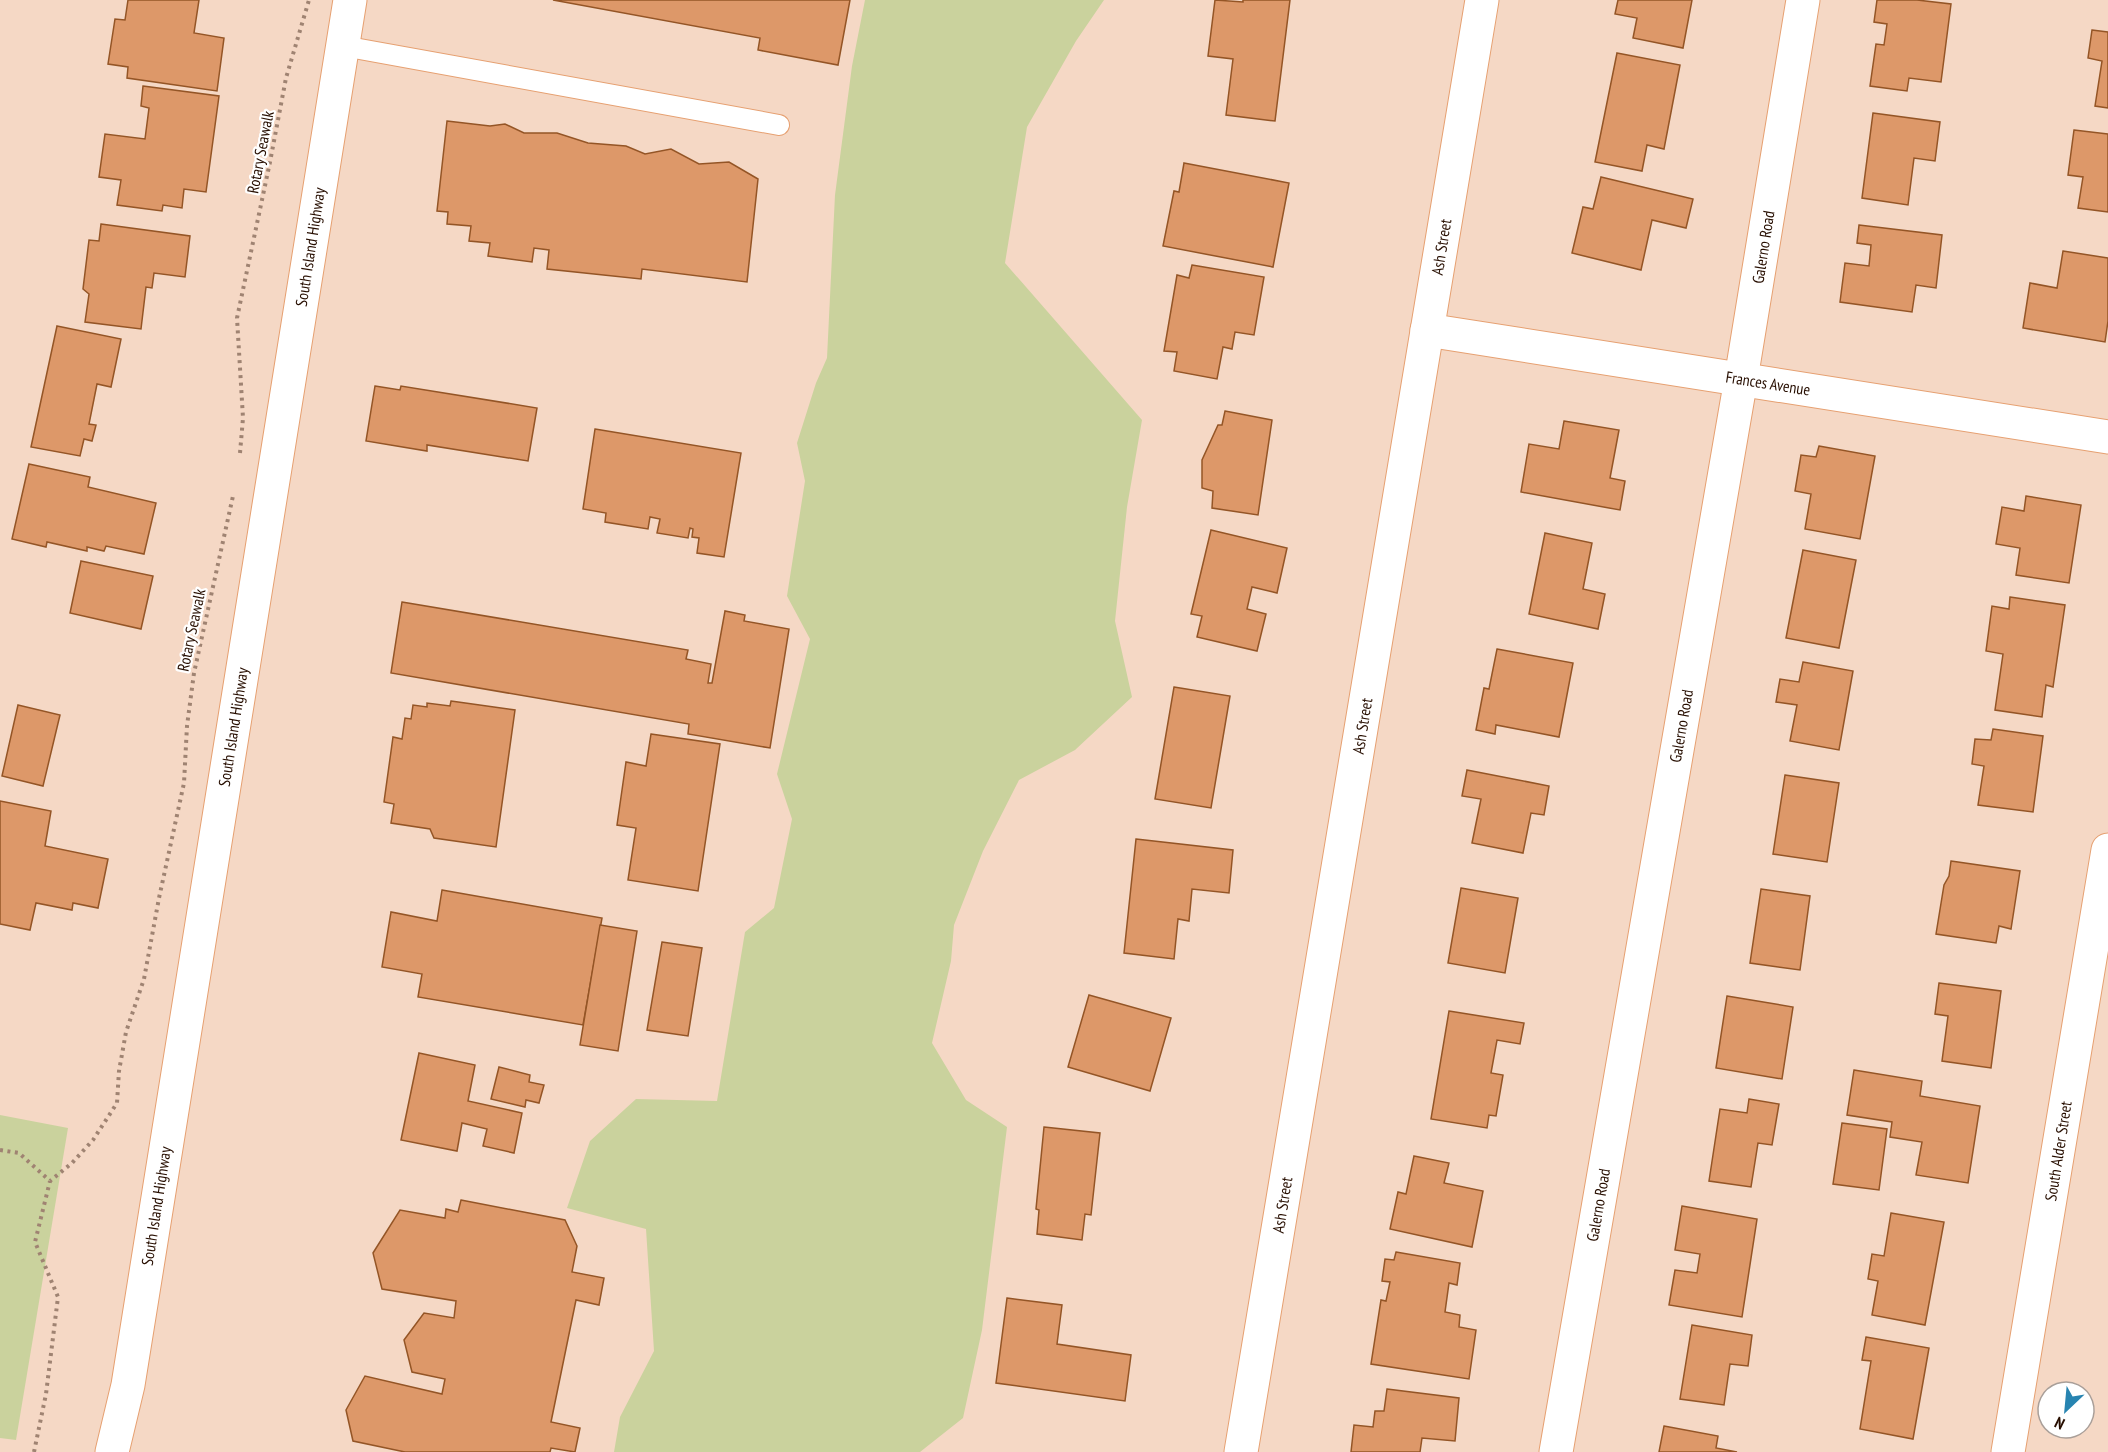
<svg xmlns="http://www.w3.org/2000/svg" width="2108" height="1452" font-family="'PT Sans Narrow',sans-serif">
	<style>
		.green { fill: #cad29d }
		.building { fill: #dd9869; stroke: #945526; stroke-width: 1.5 }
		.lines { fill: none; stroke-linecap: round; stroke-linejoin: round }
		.service-casing { stroke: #e6a071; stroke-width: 22 }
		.minor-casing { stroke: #e6a071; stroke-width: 35 }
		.tertiary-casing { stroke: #e6a071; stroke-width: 35 }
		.primary-casing { stroke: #e6a071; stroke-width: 35 }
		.path { stroke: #9f8372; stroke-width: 4; stroke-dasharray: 3 4.5; stroke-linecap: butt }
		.service { stroke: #fff; stroke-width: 20 }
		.minor { stroke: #fff; stroke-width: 33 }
		.tertiary { stroke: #fff; stroke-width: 33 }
		.primary { stroke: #fff; stroke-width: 33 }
		.labels { text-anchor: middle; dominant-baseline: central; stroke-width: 4.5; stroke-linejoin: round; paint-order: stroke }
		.street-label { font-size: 16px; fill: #270e00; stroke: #fff }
	</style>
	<rect width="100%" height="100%" fill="#f5d8c5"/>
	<g class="green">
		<polygon points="865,0 1104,0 1076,41 1027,127 1005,263 1142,420 1127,507 1115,621 1132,697 1075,750 1019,780 983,851 954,925 951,961 932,1043 966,1100 1007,1127 982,1330 963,1418 920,1452 614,1452 620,1417 654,1351 646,1229 567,1208 590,1141 636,1099 717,1101 745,932 774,908 792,819 777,774 810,639 787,596 805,481 797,443 816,383 827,358 835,195 852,66"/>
		<polygon points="0,1115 68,1128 16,1440 0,1438"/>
	</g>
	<g class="building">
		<polygon points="128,0 199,0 194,33 224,38 217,91 127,78 128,67 108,64 115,19 125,20"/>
		<polygon points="553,0 850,0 838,65 758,50 760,38"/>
		<polygon points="1215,0 1243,2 1243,0 1290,0 1275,121 1226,115 1233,59 1208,56"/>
		<polygon points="1618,0 1692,0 1683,48 1633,38 1637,18 1615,14"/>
		<polygon points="1877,0 1917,0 1951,4 1941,82 1909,78 1907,91 1870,86 1876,44 1884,45 1887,24 1874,22"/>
		<polygon points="2092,30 2108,32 2108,108 2095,106 2102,61 2088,58"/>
		<polygon points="1617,53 1680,65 1664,149 1647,145 1642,171 1595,162"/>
		<polygon points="143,86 219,96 206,192 184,189 182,208 163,205 162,211 117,205 121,180 99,177 105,134 145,139 149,108 141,106"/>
		<polygon points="1873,113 1940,122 1935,161 1914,158 1908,205 1862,198"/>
		<polygon points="447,121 490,126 505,124 524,133 557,133 588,143 626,146 645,154 671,149 699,164 729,162 758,179 747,282 642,269 641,279 547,269 549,250 534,248 532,262 488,256 490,243 469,241 471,226 447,224 448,212 437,211"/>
		<polygon points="2074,130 2108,134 2108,212 2078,208 2083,177 2068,175"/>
		<polygon points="1184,163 1289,183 1273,267 1163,246 1174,191 1179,192"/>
		<polygon points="1601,177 1693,199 1686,228 1652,220 1641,270 1572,253 1583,207 1593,209"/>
		<polygon points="101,224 190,236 185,277 154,273 152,288 146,287 141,329 85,322 89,294 83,289 89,240 99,241"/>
		<polygon points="1859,225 1942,235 1936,288 1916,285 1912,312 1840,302 1845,263 1869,266 1871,245 1857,243"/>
		<polygon points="2063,251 2108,258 2108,321 2105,342 2023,328 2030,283 2057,288"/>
		<polygon points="1192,265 1264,277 1254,335 1235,332 1232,349 1223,347 1217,379 1174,371 1177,352 1164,351 1177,275 1189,278"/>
		<polygon points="57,326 121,339 111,387 97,384 89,424 96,425 92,441 84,439 80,456 31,447"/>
		<polygon points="375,386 400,390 401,386 537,408 528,461 427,445 427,451 366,441"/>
		<polygon points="1225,411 1272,420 1258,515 1212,508 1213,491 1202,488 1202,460 1218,425 1222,425"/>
		<polygon points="1564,421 1619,430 1610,478 1625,481 1620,510 1521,492 1529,444 1559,449"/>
		<polygon points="595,429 741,453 724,557 697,553 699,538 692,537 693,529 690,528 688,538 657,533 660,519 650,517 648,529 605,522 606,513 583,509"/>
		<polygon points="1819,446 1875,456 1860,539 1805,529 1811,494 1795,491 1801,455 1816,457"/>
		<polygon points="29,464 90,477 88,487 156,503 144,554 106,546 104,551 87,547 87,551 47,542 46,547 12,539"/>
		<polygon points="2026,496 2081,505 2069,583 2016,575 2020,548 1996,544 2002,507 2024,511"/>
		<polygon points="1211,530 1287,548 1277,593 1252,587 1247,609 1266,614 1257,651 1197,637 1202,616 1191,614"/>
		<polygon points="1545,533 1592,543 1583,589 1605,594 1598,629 1529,614"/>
		<polygon points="1803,550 1856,560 1839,648 1786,638"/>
		<polygon points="81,561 153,576 141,629 70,613"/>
		<polygon points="2010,597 2065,605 2053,687 2046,685 2042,717 1995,710 2003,654 1986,651 1992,606 2009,609"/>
		<polygon points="402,602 688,650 686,659 711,664 708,683 712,683 725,611 745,615 744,621 789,629 770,748 688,734 689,724 391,673"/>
		<polygon points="1497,649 1573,663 1559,737 1496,725 1495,734 1476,730 1484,688 1489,689"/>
		<polygon points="1803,662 1853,671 1839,750 1790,741 1797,705 1776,702 1780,679 1799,682"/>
		<polygon points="1174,687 1230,696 1211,808 1155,799"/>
		<polygon points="451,701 515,710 496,847 434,838 430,829 391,823 394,804 384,802 393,737 402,739 405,718 411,719 413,705 427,707 427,703 450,706"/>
		<polygon points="18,705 60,715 43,786 2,776"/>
		<polygon points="1993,729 2043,736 2033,812 1978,805 1984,766 1972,764 1975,739 1991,740"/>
		<polygon points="651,734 720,744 698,891 628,880 636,828 617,825 626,762 646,766"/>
		<polygon points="1467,770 1549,786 1544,815 1531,813 1523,853 1472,843 1481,799 1462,796"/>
		<polygon points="1785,775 1839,783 1827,862 1773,854"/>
		<polygon points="0,801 51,811 45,846 108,859 98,908 73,903 72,910 36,903 30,930 0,924"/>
		<polygon points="1136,839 1233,850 1229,893 1192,889 1189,921 1178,919 1174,959 1124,953"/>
		<polygon points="1951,861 2020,871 2011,929 1999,926 1996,943 1936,934 1944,885 1949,876"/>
		<polygon points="1461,888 1518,898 1505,973 1448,963"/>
		<polygon points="1761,889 1810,896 1800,970 1750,963"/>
		<polygon points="442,890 602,918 583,1025 418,997 422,974 382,967 391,912 437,921"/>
		<polygon points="600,925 637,931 618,1051 580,1045"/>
		<polygon points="662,942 702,948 688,1036 647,1030"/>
		<polygon points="1939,983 2001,991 1991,1068 1942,1061 1948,1016 1935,1014"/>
		<polygon points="1089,995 1171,1018 1150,1091 1068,1067"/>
		<polygon points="1727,996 1793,1007 1782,1079 1716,1068"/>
		<polygon points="1449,1011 1524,1023 1520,1044 1497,1040 1491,1073 1503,1075 1496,1116 1489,1115 1487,1128 1431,1119"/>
		<polygon points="419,1053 475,1065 468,1101 522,1113 514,1153 483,1146 487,1129 462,1123 457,1151 401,1140"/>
		<polygon points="499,1067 530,1075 529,1082 544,1085 539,1103 526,1100 525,1107 491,1099"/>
		<polygon points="1854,1070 1922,1081 1920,1096 1980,1106 1968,1183 1916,1175 1922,1142 1890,1137 1892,1122 1847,1115"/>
		<polygon points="1749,1099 1779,1104 1772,1145 1758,1143 1751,1187 1709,1181 1720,1109 1747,1113"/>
		<polygon points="1842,1123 1887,1129 1879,1190 1833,1184"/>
		<polygon points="1044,1127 1100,1133 1091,1215 1085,1214 1082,1240 1037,1234 1039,1210 1036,1209"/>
		<polygon points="1414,1156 1449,1163 1444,1183 1483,1191 1472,1247 1390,1229 1398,1192 1406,1194"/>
		<polygon points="461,1200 565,1220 577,1246 572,1272 604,1278 599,1305 576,1300 551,1422 580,1428 575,1452 551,1448 550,1452 405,1452 353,1441 346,1410 365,1376 442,1394 445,1379 412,1372 404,1340 424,1313 454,1318 456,1301 382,1289 373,1253 400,1210 445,1218 446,1209 458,1212"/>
		<polygon points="1682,1206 1757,1219 1742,1317 1669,1305 1675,1270 1697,1273 1700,1254 1675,1250"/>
		<polygon points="1891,1213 1944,1222 1925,1325 1872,1315 1878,1281 1868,1279 1872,1254 1884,1256"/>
		<polygon points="1396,1252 1460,1263 1457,1285 1449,1283 1445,1312 1460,1315 1459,1327 1476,1330 1469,1379 1371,1364 1381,1300 1386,1301 1390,1282 1382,1281 1385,1259 1394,1260"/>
		<polygon points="1007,1298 1062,1305 1057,1344 1131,1355 1125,1401 996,1383"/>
		<polygon points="1692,1325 1752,1335 1748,1366 1730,1364 1724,1405 1680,1399"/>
		<polygon points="1866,1337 1929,1348 1913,1439 1860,1429 1871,1361 1862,1360"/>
		<polygon points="1387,1389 1459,1398 1455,1441 1422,1438 1420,1452 1351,1452 1354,1425 1373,1427 1375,1411 1384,1411"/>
		<polygon points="1664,1426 1718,1436 1716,1448 1737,1452 1659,1452"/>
	</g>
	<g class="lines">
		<g class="service-casing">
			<polyline id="service" points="343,46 779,125"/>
		</g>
		<g class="minor-casing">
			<g id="minor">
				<polyline points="1427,330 2108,437"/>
				<polyline points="1241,1452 1482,0"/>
				<polyline points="1556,1452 1741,379 1803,0"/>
			</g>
		</g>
		<g class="tertiary-casing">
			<polyline id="tertiary" points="2008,1452 2108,850"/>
		</g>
		<g class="primary-casing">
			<polyline id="primary" points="112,1452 128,1385 350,0"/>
		</g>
		<g class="path">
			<polyline points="240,453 243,418 237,318 270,162 286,78 309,0"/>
			<polyline points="0,1150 19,1153 50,1181 72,1163 93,1140 117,1103 119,1071 126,1032 144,979 159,898 184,783 187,726 194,673 233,496"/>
			<polyline points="34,1452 46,1394 58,1297 35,1242 50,1181"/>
		</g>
		<use href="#service" class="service"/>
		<use href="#minor" class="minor"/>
		<use href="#tertiary" class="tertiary"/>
		<use href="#primary" class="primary"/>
	</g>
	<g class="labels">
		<g class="street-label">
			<text transform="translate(260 152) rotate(-79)">Rotary Seawalk</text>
			<text transform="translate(310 247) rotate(-81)">South Island Highway</text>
			<text transform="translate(1441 247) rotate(-81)">Ash Street</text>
			<text transform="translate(1763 247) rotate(-81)">Galerno Road</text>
			<text transform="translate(1768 383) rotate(9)">Frances Avenue</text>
			<text transform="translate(191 630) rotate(-78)">Rotary Seawalk</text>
			<text transform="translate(1362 726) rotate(-81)">Ash Street</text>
			<text transform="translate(1681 726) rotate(-80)">Galerno Road</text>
			<text transform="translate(233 727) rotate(-81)">South Island Highway</text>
			<text transform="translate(2058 1151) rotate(-81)">South Alder Street</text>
			<text transform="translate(1282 1205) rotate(-81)">Ash Street</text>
			<text transform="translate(1598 1205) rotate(-80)">Galerno Road</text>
			<text transform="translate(156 1206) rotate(-81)">South Island Highway</text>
		</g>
	</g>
	<g transform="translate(2066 1410) rotate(206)"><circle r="28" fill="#ffffff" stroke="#a99f99" stroke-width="1.5"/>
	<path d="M0-4.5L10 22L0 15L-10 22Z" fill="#2784b1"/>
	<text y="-9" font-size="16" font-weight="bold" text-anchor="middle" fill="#270e00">N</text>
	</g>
</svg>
